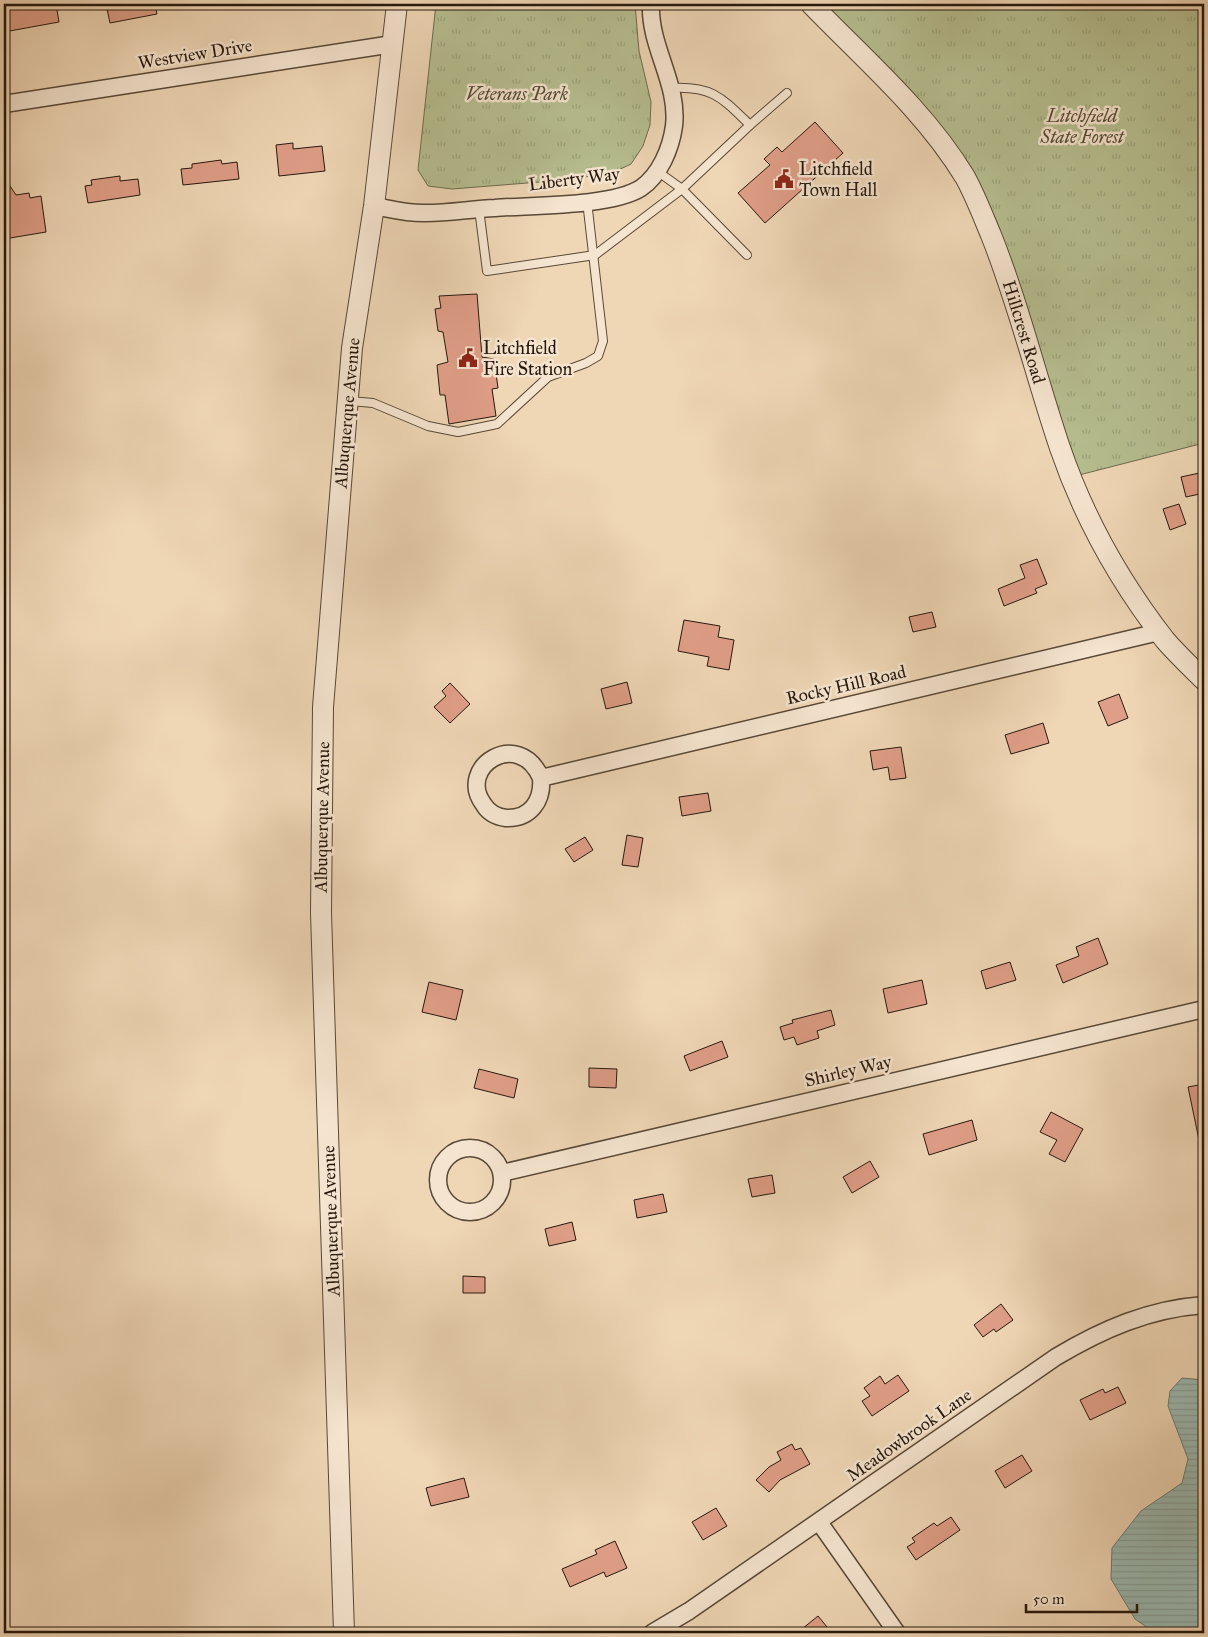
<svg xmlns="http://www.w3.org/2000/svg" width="1208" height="1637" font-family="'IM FELL Great Primer',serif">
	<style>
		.grass { fill: url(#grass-tufts); stroke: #6e6b4e }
		.water { fill: url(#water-rules); stroke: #6c796f }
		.building { fill: #df9e87; stroke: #26180d }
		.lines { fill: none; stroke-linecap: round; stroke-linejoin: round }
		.service-casing { stroke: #584837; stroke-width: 10 }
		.minor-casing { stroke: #584837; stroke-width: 19 }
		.tertiary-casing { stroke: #584837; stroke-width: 22 }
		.service { stroke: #f5e4cf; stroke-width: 8 }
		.minor { stroke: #f5e4cf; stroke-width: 16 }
		.tertiary { stroke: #f5e4cf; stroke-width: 20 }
		.labels { text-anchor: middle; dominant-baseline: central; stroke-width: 5; stroke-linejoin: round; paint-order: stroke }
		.street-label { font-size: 18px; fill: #26180d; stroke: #f5e4cf }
		.park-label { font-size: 18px; font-style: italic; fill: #514a34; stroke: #f5e4cf }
		.poi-label { font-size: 18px; fill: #26180d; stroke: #f5e4cf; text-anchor: start }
	</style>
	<defs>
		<pattern id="grass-tufts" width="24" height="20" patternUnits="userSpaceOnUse" patternTransform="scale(1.25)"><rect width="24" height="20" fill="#b6be90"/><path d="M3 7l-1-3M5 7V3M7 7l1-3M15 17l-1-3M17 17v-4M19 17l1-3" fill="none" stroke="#9ca37b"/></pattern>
		<pattern id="water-rules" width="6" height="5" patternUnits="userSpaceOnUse" patternTransform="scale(1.25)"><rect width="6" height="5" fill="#9ab9b1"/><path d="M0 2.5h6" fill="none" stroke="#859e97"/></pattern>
	</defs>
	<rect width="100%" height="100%" fill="#efd6b5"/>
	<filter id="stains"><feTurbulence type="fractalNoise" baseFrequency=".004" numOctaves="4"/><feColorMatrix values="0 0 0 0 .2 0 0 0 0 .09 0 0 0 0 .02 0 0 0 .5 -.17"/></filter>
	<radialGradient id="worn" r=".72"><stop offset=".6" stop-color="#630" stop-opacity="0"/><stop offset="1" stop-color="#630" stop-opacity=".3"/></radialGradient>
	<g class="grass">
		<polygon points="436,4 635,4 639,51 651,102 650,125 643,146 631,164 610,174 540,182 452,189 428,186 418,170"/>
		<polygon points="822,4 1204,4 1204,443 1079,475 1065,444 1010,257 988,210"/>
	</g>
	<polygon class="water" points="1182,1378 1204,1380 1204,1633 1155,1633 1135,1619 1111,1579 1112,1548 1141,1511 1182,1483 1188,1459 1168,1406 1170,1391"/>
	<g class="building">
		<polygon points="19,4 56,4 59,22 4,32 4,6"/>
		<polygon points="106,4 155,4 157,14 110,23"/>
		<polygon points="815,122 843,153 765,223 738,193 770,165 764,159 777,147 782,152"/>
		<polygon points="293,143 293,149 322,146 325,171 279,176 276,145"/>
		<polygon points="221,160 222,164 237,162 239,179 183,185 181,169 192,168 192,164"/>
		<polygon points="120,176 120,181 138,179 140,195 88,203 85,186 92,185 91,180"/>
		<polygon points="4,177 16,195 29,193 30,198 41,196 46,232 4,239"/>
		<polygon points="477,294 482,357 494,359 498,388 492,389 496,416 449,424 445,395 440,395 437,365 448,362 443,332 438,331 435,309 441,308 439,296"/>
		<polygon points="1204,472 1204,493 1186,497 1181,477"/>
		<polygon points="1179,504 1186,524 1170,530 1163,509"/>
		<polygon points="1037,559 1047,584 1035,589 1037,593 1004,606 998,589 1025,578 1020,565"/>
		<polygon points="932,612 936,627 913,632 909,617"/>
		<polygon points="684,620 720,626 718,637 734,640 729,670 707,666 709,657 678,651"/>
		<polygon points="627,682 632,703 606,709 601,689"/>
		<polygon points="450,683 470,704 450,723 434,707 446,696 442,691"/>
		<polygon points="1119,694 1128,718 1108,726 1098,702"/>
		<polygon points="1043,723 1049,743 1011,754 1005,735"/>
		<polygon points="901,747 906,778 890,780 888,767 873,770 870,751"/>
		<polygon points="708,793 711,811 682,816 679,797"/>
		<polygon points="627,835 643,838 638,867 622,865"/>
		<polygon points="585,837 593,850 574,862 565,849"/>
		<polygon points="1098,938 1108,964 1063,983 1056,965 1079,956 1076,947"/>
		<polygon points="1010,962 1016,980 986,989 981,971"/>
		<polygon points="922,980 927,1004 888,1013 883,989"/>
		<polygon points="429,982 463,990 456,1020 422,1012"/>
		<polygon points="831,1010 835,1025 817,1031 819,1038 797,1045 794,1037 784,1040 780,1027 793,1023 792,1020"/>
		<polygon points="722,1041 728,1057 690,1071 684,1056"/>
		<polygon points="589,1068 617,1069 616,1088 589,1087"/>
		<polygon points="479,1069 518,1079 514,1098 474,1088"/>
		<polygon points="1204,1084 1204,1140 1199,1140 1188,1087"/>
		<polygon points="1051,1112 1083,1129 1065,1162 1049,1154 1057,1140 1040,1132"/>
		<polygon points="972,1120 977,1140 929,1155 923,1134"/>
		<polygon points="870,1161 879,1177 852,1193 843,1177"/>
		<polygon points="772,1175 775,1193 752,1197 748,1179"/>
		<polygon points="663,1194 667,1212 637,1218 634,1200"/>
		<polygon points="572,1222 576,1240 549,1246 545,1229"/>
		<polygon points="463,1276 485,1277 485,1293 463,1293"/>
		<polygon points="1001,1304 1013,1320 996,1332 994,1329 983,1337 974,1325"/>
		<polygon points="898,1375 909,1391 872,1416 862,1401 870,1396 864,1388 880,1376 885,1384"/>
		<polygon points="1118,1387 1126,1403 1090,1420 1080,1400 1103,1389 1105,1393"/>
		<polygon points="792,1444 795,1450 801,1448 810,1464 780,1480 769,1492 756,1480 769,1467 781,1460 777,1452"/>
		<polygon points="1022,1455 1032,1471 1005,1488 995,1471"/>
		<polygon points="464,1478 469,1497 431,1506 426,1488"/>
		<polygon points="716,1508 727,1526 703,1540 692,1522"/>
		<polygon points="951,1517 960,1530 916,1560 907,1547 915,1542 912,1538 934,1523 937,1526"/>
		<polygon points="615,1541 627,1568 606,1577 604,1572 570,1587 562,1569 597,1554 595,1550"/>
		<polygon points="818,1616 832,1633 797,1633"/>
	</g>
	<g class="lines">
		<g class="service-casing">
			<g id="service">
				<polyline points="750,125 787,93"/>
				<path d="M657 171 682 189 750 125C722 98 713 86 672 88"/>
				<polyline points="479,209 487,271 595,255 682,189 747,255"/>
				<polyline points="350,401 373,403 428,426 458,432 497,424 548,377 586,363 598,356 603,341 587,201"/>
			</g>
		</g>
		<g class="minor-casing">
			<g id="minor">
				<polyline points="4,104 393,44"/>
				<path d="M374 206C391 209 409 214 426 213 449 213 472 209 495 208 531 205 611 207 641 188 660 175 671 148 674 126 679 83 649 47 651 4"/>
				<path d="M541 778C543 800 531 819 506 818 498 817 489 813 484 805 455 767 519 727 541 778L1159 632"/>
				<circle cx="470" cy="1180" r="32"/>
				<polyline points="502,1173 1204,1009"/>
				<polyline points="819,1522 897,1633"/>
				<path d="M652 1633 689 1611 1056 1357C1103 1329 1149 1309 1204 1305"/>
			</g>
		</g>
		<g class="tertiary-casing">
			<g id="tertiary">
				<path d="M811 4C864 59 925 111 965 177 975 195 983 216 991 235 1019 305 1036 377 1060 448 1084 518 1120 582 1165 640 1177 654 1191 667 1204 680"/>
				<polyline points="344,1633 321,913 323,707 352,348 374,206 397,4"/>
			</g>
		</g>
		<use href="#service" class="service"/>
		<use href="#minor" class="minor"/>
		<use href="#tertiary" class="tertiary"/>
	</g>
	<defs>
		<g id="civic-bare" transform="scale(1.5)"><path d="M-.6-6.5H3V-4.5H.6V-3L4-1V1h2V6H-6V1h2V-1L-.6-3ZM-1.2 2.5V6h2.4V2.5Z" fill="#8f2418" stroke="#f5e4cf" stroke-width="2.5" paint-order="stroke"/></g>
	</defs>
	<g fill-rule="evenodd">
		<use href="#civic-bare" x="784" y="179"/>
		<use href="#civic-bare" x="468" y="358"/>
	</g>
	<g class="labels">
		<g class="street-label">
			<text transform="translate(195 54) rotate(-9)">Westview Drive</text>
			<text transform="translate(574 179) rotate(-7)">Liberty Way</text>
			<text transform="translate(1024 332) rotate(73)">Hillcrest Road</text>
			<text transform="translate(347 413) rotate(-85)">Albuquerque Avenue</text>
			<text transform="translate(846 685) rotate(-13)">Rocky Hill Road</text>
			<text transform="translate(322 817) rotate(-89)">Albuquerque Avenue</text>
			<text transform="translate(848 1071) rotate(-13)">Shirley Way</text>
			<text transform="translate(331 1221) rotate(-92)">Albuquerque Avenue</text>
			<text transform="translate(909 1435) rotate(-35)">Meadowbrook Lane</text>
		</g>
		<g class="park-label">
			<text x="517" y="94">Veterans Park</text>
			<text x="1082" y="116">Litchfield<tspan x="1082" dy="21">State Forest</tspan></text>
		</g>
		<g class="poi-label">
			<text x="799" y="169">Litchfield<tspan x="799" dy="21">Town Hall</tspan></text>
			<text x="483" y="348">Litchfield<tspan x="483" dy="21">Fire Station</tspan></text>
		</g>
	</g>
	<rect width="1208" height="1637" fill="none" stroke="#efd6b5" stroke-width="20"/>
	<rect x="5" y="5" width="1198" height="1627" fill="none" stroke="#26180d" stroke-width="2.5"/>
	<rect x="10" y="10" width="1188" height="1617" fill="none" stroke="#26180d"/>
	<path d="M1026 1604v8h111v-8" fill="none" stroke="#26180d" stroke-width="2.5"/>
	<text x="1033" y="1604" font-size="15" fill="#26180d" stroke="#f5e4cf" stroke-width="4" paint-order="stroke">50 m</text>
	<rect width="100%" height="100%" filter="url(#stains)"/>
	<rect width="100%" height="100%" fill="url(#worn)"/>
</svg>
